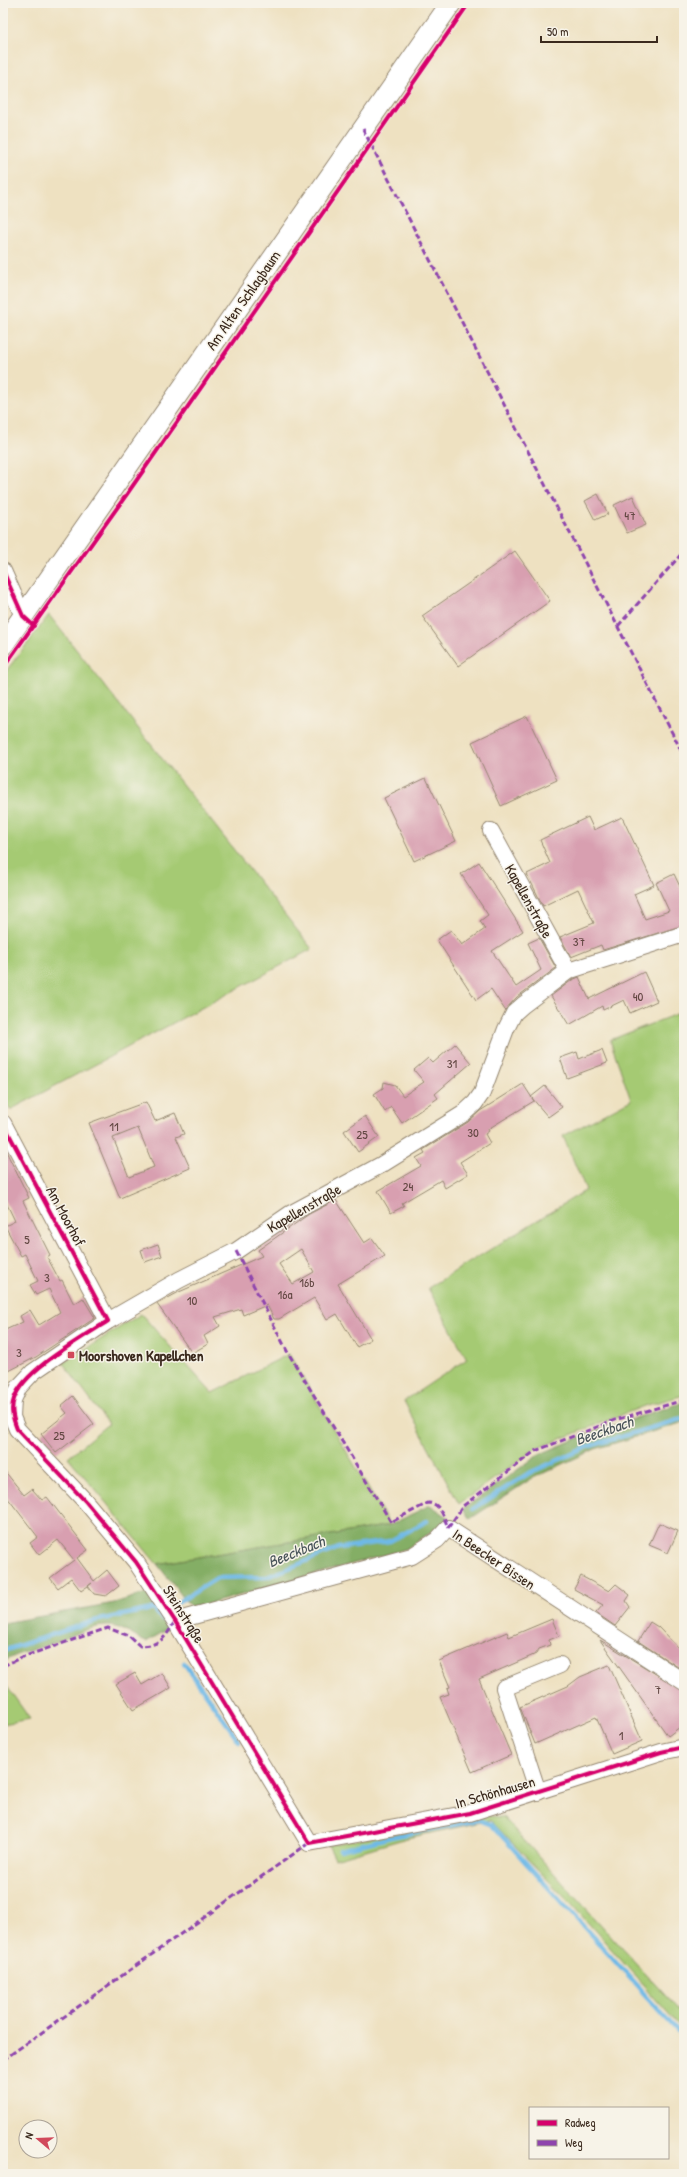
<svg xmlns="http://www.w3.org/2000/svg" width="687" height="2177" font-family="'Patrick Hand',sans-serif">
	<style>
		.green { fill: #a5ca73; stroke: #707a48 }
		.forest { fill: #84ae65; stroke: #606c42 }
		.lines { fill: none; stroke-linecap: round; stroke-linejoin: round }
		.stream { stroke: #6eb9e7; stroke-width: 4.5 }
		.building { fill: #d89fb0; fill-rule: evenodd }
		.minor-casing { stroke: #948670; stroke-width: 18 }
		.major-casing { stroke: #948670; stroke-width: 22 }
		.minor { stroke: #fff; stroke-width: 16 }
		.major { stroke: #fff; stroke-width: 20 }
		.quiet { stroke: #8e44ad; stroke-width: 3; stroke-dasharray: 6 3; stroke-linecap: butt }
		.cycleway-casing { stroke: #f7f3e8; stroke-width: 6 }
		.cycleway { stroke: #d6006c; stroke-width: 4 }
		.poi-dot { fill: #d1495b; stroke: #f7f3e8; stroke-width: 1.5 }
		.labels { text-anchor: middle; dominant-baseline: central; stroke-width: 3; stroke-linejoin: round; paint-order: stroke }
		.number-label { font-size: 13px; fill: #624742 }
		.street-label { font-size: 15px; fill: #3b2a1e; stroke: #f7f3e8 }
		.poi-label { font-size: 15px; font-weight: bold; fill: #3b2a1e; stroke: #f7f3e8; text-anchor: start }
		.water-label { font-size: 16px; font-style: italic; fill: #4a555a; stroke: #f7f3e8 }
	</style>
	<rect width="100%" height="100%" fill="#f7f3e8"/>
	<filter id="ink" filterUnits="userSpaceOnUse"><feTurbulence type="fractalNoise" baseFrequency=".025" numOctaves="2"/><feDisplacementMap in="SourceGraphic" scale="8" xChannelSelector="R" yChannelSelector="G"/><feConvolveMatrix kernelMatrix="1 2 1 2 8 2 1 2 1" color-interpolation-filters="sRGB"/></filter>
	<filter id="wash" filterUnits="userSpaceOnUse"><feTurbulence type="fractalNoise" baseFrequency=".012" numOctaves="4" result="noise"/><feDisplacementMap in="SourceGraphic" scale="16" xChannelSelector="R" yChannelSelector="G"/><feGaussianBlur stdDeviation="0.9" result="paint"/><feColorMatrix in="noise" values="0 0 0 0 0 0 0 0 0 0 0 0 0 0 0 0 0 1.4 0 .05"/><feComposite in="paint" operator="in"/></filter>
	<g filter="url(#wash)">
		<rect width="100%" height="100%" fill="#eee1c1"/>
		<g class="green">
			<polygon points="49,615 312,949 10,1110 3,1097 3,675"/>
			<polygon points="684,1011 684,1395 644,1406 535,1449 459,1504 404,1401 467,1359 428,1288 586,1190 563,1136 631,1100 610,1040"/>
			<polygon points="141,1314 212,1393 289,1354 390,1525 157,1564 68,1457 108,1424 63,1363"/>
			<polygon points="3,1681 30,1719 3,1724"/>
			<polygon points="488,1816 503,1817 684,2016 684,2031 574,1907 490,1820 407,1838 335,1859 328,1845"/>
		</g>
		<g class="forest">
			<polygon points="684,1402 684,1422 595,1449 531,1479 470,1519 463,1509 538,1455 587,1434"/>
			<polygon points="430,1505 448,1517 442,1525 406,1549 205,1605 190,1606 157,1564 390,1525"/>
			<path d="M159 1589 180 1619 170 1628 146 1642C133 1637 121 1625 107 1626 88 1626 71 1637 54 1643 36 1649 20 1652 3 1662V1623L114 1603Z"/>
		</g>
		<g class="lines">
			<g class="stream">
				<polyline points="473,1509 529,1473 590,1446 684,1418"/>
				<polyline points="177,1603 217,1578 267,1577 339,1548 390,1541 427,1521"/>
				<polyline points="153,1608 163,1620"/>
				<polyline points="3,1651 94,1621 157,1608"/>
				<polyline points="184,1663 239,1741"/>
				<polyline points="340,1850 391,1837 479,1820 492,1825 684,2038"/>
			</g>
		</g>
		<g id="blocks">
			<g class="building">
				<polygon points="598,494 608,514 595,520 585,501"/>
				<polygon points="633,496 646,525 627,533 614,505"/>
				<polygon points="515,551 550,601 458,666 422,616"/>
				<polygon points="527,716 557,780 501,806 472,742"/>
				<polygon points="426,778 456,841 414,861 384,798"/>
				<polygon points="588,817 594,830 622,817 654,885 634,894 645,919 669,911 656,883 674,874 684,895 684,925 603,950 601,945 571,957 560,937 594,923 578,889 543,906 527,874 550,863 540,840"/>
				<polygon points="479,862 523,931 492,951 516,987 541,970 528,943 539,938 556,968 517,997 505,1010 491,989 476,1000 437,940 451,930 462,945 485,929 480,921 488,915 461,874"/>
				<polygon points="644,972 657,1001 630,1013 624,1000 603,1010 602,1006 569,1025 551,996 572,980 579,977 589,999"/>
				<polygon points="455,1044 471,1063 435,1094 438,1098 402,1123 391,1107 385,1112 374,1094 383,1088 384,1082 395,1085 403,1096 424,1082 414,1070 428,1058 433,1063"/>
				<polygon points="602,1050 607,1063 567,1078 560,1058 577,1052 579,1059"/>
				<polygon points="523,1084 534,1101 488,1129 489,1131 485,1134 490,1143 460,1162 468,1174 445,1188 441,1180 402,1203 404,1206 391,1213 378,1191 421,1166 416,1158 425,1153 423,1150 468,1122 480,1111"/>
				<polygon points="545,1086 562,1107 548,1117 531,1097"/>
				<path d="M146 1102 155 1121 175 1113 184 1134 176 1137 190 1168 120 1198 89 1123ZM138 1128 154 1167 129 1177 113 1138Z"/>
				<polygon points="365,1116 379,1137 358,1152 344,1131"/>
				<polygon points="3,1145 29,1198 23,1201 50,1255 47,1257 60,1281 62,1280 74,1304 83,1298 95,1318 36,1357 3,1374 3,1331 23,1322 20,1316 30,1310 39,1325 60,1312 49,1289 36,1295 30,1285 38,1281 25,1254 21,1256 5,1226 15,1221 3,1196"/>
				<path d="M336 1200 364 1243 372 1238 385 1256 338 1284 371 1339 357 1347 337 1314 327 1320 314 1298 279 1319H274L267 1305 243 1315 241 1309 215 1317 220 1326 204 1336 208 1344 192 1353 157 1304 179 1292 262 1256 258 1250 309 1214ZM301 1249 314 1272 293 1284 279 1264Z"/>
				<polygon points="158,1244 162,1256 145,1262 141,1250"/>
				<polygon points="73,1396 94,1424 56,1453 41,1434 67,1413 61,1406"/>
				<polygon points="3,1469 24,1495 32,1489 42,1500 47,1497 88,1550 77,1558 94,1581 107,1570 119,1586 106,1596 94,1594 88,1586 92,1583 81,1591 71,1578 58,1588 50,1578 74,1560 58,1540 39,1555 30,1543 38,1537 3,1492"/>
				<polygon points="659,1523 678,1531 668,1553 649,1545"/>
				<polygon points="581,1576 609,1591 616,1584 630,1595 626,1601 630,1607 615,1626 596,1613 603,1605 574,1589"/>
				<polygon points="552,1619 559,1636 549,1640 550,1645 539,1649 536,1654 479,1679 511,1755 472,1772 440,1697 449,1694 447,1688 450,1687 439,1661 507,1632 509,1637"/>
				<polygon points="650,1622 658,1627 684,1654 684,1671 638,1641"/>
				<polygon points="600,1640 684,1691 684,1724 668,1736"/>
				<polygon points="609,1665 642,1741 612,1754 596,1717 535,1744 520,1707 568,1686 580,1677"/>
				<polygon points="135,1673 142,1685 162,1673 171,1688 133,1710 116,1684"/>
			</g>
		</g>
	</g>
	<g filter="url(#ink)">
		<use href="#blocks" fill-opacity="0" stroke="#948670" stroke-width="1"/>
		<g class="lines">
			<g class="minor-casing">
				<g id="minor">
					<polyline points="3,571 23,616"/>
					<polyline points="491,831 568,971"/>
					<polyline points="3,1123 108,1321"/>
					<polyline points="3,1411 12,1417 17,1429 86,1502 136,1562 175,1621 309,1843 470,1813 661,1752 684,1747"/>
					<polyline points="12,1417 13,1400 19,1387 33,1372 108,1321 179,1280 236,1251 290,1214 381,1165 463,1114 475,1103 482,1093 506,1029 514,1013 523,1005 568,971 684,934"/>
					<polyline points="175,1621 412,1556 437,1540 448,1528 684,1682"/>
					<polyline points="538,1792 504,1688 560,1665"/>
				</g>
			</g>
			<g class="major-casing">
				<polyline id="major" points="3,645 451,3"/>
			</g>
			<use href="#minor" class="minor"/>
			<use href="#major" class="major"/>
			<g class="quiet">
				<polyline points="363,129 684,756"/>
				<polyline points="618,626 684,551"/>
				<path d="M236 1251 287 1351 391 1522 428 1503C441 1503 444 1518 448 1528"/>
				<polyline points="448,1528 463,1506 535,1451 615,1420 684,1400"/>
				<path d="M3 1666 22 1657 108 1628 129 1636 140 1646C160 1646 166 1637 175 1621"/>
				<polyline points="3,2060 309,1843"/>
			</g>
			<g class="cycleway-casing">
				<g id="cycleway">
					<polyline points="3,571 23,616 34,626"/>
					<polyline points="3,668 127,494 469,3"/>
					<path d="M3 1123 108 1321C82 1338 23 1370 14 1399 10 1409 13 1419 17 1429L86 1502 136 1562 175 1621 309 1843 470 1813 661 1752 684 1747"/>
				</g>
			</g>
			<use href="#cycleway" class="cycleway"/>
		</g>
	</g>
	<rect class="poi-dot" x="67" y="1351" width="8" height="8" rx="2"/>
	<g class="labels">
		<g class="number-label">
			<text x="630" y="515">47</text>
			<text x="579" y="941">37</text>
			<text x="638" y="996">40</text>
			<text x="452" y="1063">31</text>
			<text x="114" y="1126">11</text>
			<text x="473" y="1132">30</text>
			<text x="362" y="1134">25</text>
			<text x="408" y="1186">24</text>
			<text x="27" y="1239">5</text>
			<text x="47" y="1277">3</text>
			<text x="307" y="1282">16b</text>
			<text x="285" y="1294">16a</text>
			<text x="192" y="1300">10</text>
			<text x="19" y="1352">3</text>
			<text x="59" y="1435">25</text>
			<text x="658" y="1689">7</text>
			<text x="621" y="1735">1</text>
		</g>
		<g class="street-label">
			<text transform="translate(243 300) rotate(-55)">Am Alten Schlagbaum</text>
			<text transform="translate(529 901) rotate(61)">Kapellenstraße</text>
			<text transform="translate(304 1208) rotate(-30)">Kapellenstraße</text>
			<text transform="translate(66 1216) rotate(62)">Am Moorhof</text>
			<text transform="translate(494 1559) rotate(34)">In Beecker Bissen</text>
			<text transform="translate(184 1614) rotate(58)">Steinstraße</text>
			<text transform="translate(495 1792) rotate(-16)">In Schönhausen</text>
		</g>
		<g class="poi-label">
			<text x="79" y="1355">Moorshoven Kapellchen</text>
		</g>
		<g class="water-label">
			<text transform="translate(604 1430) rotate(-19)">Beeckbach</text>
			<text transform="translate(296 1551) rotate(-22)">Beeckbach</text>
		</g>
	</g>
	<rect width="687" height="2177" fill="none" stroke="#f7f3e8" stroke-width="16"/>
	<rect x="529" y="2107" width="140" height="52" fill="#f7f3e8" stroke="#aca397"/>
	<rect x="537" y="2120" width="20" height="6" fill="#d6006c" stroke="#aca397"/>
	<text x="565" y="2127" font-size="12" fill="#3b2a1e">Radweg</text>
	<rect x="537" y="2140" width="20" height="6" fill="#8e44ad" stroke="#aca397"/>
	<text x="565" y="2147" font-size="12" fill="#3b2a1e">Weg</text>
	<g transform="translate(38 2139) rotate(289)"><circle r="19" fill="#f7f3e8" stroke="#aca397"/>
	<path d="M0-3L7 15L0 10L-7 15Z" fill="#d1495b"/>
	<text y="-6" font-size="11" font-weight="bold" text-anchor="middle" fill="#3b2a1e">N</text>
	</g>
	<path d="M541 36v6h116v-6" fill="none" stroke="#3b2a1e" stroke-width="2"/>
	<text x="547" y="36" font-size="12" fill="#3b2a1e" stroke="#f7f3e8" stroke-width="3" paint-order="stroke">50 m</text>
</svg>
